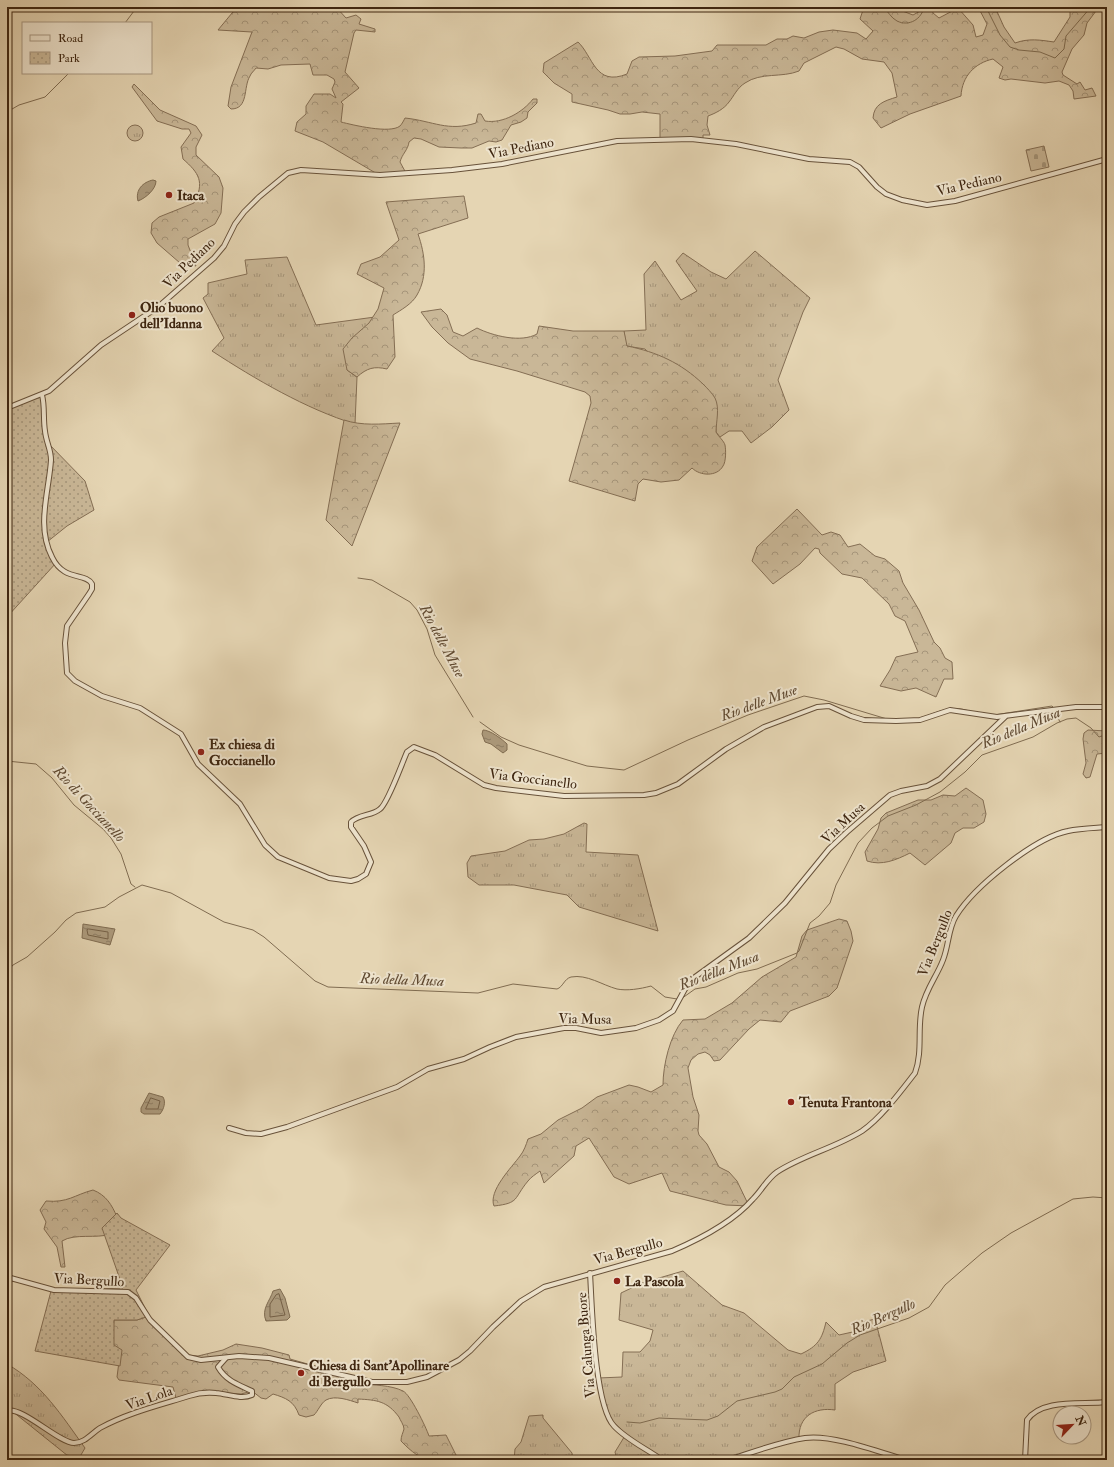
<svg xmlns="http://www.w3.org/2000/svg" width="1114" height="1467" font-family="'IM FELL Double Pica',serif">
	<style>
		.grass { fill: url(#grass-tufts); stroke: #846e54 }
		.forest { fill: url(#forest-crowns); stroke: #846e54 }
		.cemetery { fill: url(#cemetery-stones); stroke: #846e54 }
		.park { fill: url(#park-dots); stroke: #846e54 }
		.water { fill: url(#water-ripples); stroke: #806c51 }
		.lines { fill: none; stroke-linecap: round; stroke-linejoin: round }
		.shore { stroke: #756046; stroke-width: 1 }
		.stream { stroke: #806c51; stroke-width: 1 }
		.minor-casing { stroke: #68523a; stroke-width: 6 }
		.minor { stroke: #eee4ce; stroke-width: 4 }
		.poi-dot { fill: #8f2418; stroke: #eee4ce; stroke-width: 1.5 }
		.labels { text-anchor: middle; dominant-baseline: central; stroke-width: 4; stroke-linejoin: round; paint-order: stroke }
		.street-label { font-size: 14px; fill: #3e2611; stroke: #eee4ce }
		.poi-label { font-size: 14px; font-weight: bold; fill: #3e2611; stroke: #eee4ce; text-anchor: start }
		.water-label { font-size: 15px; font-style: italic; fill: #5f4931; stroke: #eee4ce }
	</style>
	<defs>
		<pattern id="grass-tufts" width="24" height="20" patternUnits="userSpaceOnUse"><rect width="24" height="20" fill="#c9b797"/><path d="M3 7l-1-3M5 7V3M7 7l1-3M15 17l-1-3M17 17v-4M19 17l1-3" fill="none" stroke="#a5957a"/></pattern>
		<pattern id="forest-crowns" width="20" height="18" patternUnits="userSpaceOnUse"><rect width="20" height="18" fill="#c9b797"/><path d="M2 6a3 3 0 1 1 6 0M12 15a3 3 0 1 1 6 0" fill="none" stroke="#a5957a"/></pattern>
		<pattern id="cemetery-stones" width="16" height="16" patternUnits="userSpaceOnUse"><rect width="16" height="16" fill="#c9b797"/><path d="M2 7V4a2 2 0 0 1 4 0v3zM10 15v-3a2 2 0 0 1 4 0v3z" fill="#a5957a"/></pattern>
		<pattern id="park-dots" width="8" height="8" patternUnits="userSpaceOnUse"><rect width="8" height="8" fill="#c9b797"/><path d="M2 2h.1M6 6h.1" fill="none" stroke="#a5957a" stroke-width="1.8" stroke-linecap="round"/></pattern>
		<pattern id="water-ripples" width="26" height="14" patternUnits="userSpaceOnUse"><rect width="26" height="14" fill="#ac9a7c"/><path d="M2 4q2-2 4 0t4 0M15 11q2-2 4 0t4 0" fill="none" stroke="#8d7d64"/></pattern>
	</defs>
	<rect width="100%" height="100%" fill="#e5d5b3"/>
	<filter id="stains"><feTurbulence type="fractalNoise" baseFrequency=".005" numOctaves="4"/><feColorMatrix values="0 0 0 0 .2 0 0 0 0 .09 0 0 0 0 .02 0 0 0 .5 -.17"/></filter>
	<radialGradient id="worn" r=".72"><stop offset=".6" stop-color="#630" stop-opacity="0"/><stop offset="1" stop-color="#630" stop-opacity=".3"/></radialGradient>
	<g class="grass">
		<circle cx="135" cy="133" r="8"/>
		<polygon points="755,251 810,298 803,312 778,380 789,410 772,427 751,443 742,431 729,431 720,437 716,432 716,425 645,349 626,346 624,331 646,330 644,274 655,261 681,300 697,291 676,261 683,253 711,272 726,279"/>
		<path d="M287 257 316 325 375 317 347 370 357 377 355 424C306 409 255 379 212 351L224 338 203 298 208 294V283L247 274 245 260Z"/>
		<polygon points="584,823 587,824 586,852 638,855 658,931 579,907 567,895 514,885 479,885 468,877 467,863 471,856 505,851 529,840 544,839 564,834"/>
		<path d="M683 1271 722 1305 744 1313 788 1350 801 1354C818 1346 822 1339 826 1322L839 1335 857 1331 859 1323 875 1319 886 1361 853 1372 835 1384V1410C815 1407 798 1416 799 1439L721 1460H617L615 1452 626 1434 610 1419 598 1378 622 1377 623 1352H640L650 1341 653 1330 619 1320 621 1293 642 1283Z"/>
		<path d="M7 1364C42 1384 62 1416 85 1448L78 1460H73L7 1407Z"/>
		<polygon points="543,1415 543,1418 572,1453 573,1460 514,1460 515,1449 521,1442 529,1416"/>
	</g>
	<g class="forest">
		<path d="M237 7H336L346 18 356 15 361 19 359 24 375 29V32L356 30 354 33 345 72 359 88 341 102 343 104 341 122C353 125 390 134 400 126 402 124 404 120 405 118 433 121 448 132 476 123L478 114H481L485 121C503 124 523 112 533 99H537V103L528 112 527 118 521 122 511 125 502 140 496 142 489 141 472 148H461L439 147 421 139 414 138 409 142C408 150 402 154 400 162L406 173 379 175 323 142 295 131 297 122 306 114V106L314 94H330L336 98 332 89 335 82 334 79 327 75H313L310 64 281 65 268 69 256 68C254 71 251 73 250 76 243 87 249 109 231 109L228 106 231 87 252 32 218 30Z"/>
		<path d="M864 7H892L913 15 922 10 921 7H932L933 13 939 18 958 8 973 25 976 37 983 35 987 24 978 7H995L1004 27 1015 43C1029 38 1040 40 1054 42L1070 17V7H1099L1087 23 1084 35 1072 49 1062 72 1063 75 1077 84 1080 82 1085 90 1092 88 1096 96 1074 99 1073 91 1069 85 1059 81 1045 83 1011 79 1005 80 999 78 1003 67 993 59C975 63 962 76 961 96L910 114 881 128 873 118C874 104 884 101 897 97L892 73 884 62 862 59 844 49 836 47 804 63 799 71C782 78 761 72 745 83 737 88 734 96 729 102 724 109 716 113 708 116L707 125 710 135H703V140H660V114L642 112 630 114H620L608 110 572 102V94L554 83 543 72 544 63 578 42C593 56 595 87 627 74L632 61 639 57 675 56 712 51 717 45H766L777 39H787L793 36 804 38 819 32 833 30 857 33 866 39 873 31 860 19Z"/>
		<path d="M134 84 160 110 196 126 202 135 196 147V155L219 177 223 188 221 213 215 224 188 239V245L196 266 180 263 157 243 151 233 152 223 159 217 194 203C205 182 199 173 183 159L181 147 191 133 189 129H182L157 121 132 87Z"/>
		<path d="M464 196 468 218 418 234C425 254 428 276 417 295 412 304 401 310 393 315L395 357 387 369C374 366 367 368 357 377L347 370 343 349 352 338 369 323 378 309 384 288 357 274 361 264 380 257 399 240 386 202Z"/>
		<path d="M441 309 447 315 453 332 463 336 477 328C493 336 521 343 537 334L539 326 573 331H624L627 346C657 352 681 363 703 384 707 388 712 393 715 398 720 408 716 422 716 432 718 436 724 441 725 445 726 450 726 462 723 466 717 477 700 476 692 468L679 480 661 482 643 479 638 484 635 501 569 481 591 403 590 396 585 392 517 371 470 359 448 343 432 327 421 312Z"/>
		<path d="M344 420C362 426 381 424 400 423L352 546 326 520Z"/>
		<polygon points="797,509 822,535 831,532 840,535 848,547 860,544 875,556 885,559 899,571 903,583 919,610 934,642 940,648 945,658 952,662 953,679 944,679 936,697 916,688 901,691 880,686 890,670 896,657 918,652 905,621 895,616 889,604 862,578 842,574 820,553 819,549 815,548 800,564 773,584 752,561 757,547"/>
		<polygon points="1088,730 1107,731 1107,753 1097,754 1090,777 1086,778 1083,774 1086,763 1083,739 1084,733"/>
		<path d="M966 788 983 800 986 814 984 822 974 828H963L955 833 951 843 925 865 910 853C896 860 882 866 867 861L865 852 878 829 881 818 886 813 918 800H931L943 795 955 796Z"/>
		<path d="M839 919 847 921 851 931 853 941 837 988 829 996 790 1011 781 1022 760 1020 749 1029 720 1060 714 1061 710 1055 705 1052 698 1054 691 1060 688 1068 693 1097 699 1115 698 1131 699 1135 707 1144 719 1167 729 1172 737 1181 749 1206 726 1205 670 1191 662 1173 629 1184 614 1177 589 1138 576 1146 574 1156 544 1183 540 1171C536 1174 531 1177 528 1181 513 1199 520 1203 494 1206 488 1191 512 1167 520 1156 524 1151 526 1145 528 1139L541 1134 558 1120 582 1108 597 1097 629 1085 638 1087 651 1092 663 1085C663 1065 670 1035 683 1020L705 1019 732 1003 762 977 796 957 802 936 807 930Z"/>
		<path d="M93 1190C106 1195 112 1205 117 1217L111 1234C96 1239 75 1233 62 1241L65 1267H61L57 1247 44 1229 46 1222 40 1210 46 1201C68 1203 74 1195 93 1190Z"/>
		<path d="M149 1316 186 1355 198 1356 223 1350 236 1344 262 1348 289 1355 290 1359 357 1378 360 1384C373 1385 391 1385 403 1391 410 1394 426 1427 429 1436L446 1435 456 1455 462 1460C431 1460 424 1465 401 1441 401 1436 403 1433 404 1429 404 1425 400 1420 399 1417 387 1401 377 1400 358 1399V1403C349 1400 335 1395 326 1400 321 1403 318 1411 314 1415L306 1417 299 1415C294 1401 286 1398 273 1394L266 1399 261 1398 252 1391 241 1394 203 1391 176 1398 173 1387 119 1380 117 1377 120 1354 111 1349 114 1320H137Z"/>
	</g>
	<polygon class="cemetery" points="1044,146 1049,167 1031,171 1026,150"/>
	<g class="park">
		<polygon points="41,395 47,442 85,481 94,510 67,526 47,542 56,563 7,617 7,403 8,407"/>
		<polygon points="117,1213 121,1218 170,1245 136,1290 149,1316 137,1320 114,1320 114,1345 122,1350 120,1366 35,1351 51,1291 123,1288 102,1228"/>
	</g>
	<g class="water">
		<path d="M153 180 156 181C156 189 146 198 138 201 135 190 143 182 153 180Z"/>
		<path d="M483 730C490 730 502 739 507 744V750L503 753 491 744 485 742 482 734Z"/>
		<polygon points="83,924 115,929 110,945 82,938"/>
		<path d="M149 1093 163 1097C166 1102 164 1109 160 1114H144L141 1112V1108Z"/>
		<path d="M280 1289 285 1298 290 1317 287 1320 266 1321C261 1309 270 1301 273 1291Z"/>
	</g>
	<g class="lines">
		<g class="shore">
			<polygon points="89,929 108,932 108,939 88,935 87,930"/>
			<polygon points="151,1098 160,1101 158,1109 146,1109"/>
			<polygon points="279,1294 285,1315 270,1317 270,1304 276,1295"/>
		</g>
		<g class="stream">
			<path d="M883 7C888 11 891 18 897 21 909 27 922 19 924 7"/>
			<polyline points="986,7 1000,35 1010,47 1019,50 1040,52 1055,58 1064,49 1066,36 1091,7"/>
			<polyline points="125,23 137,7"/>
			<polyline points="7,112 19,105 45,97 69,73"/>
			<polyline points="358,578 372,580 410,602 417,610 427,629 435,655 473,717"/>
			<polyline points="1055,712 1060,722"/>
			<polyline points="994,715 1052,706 1055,709"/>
			<path d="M919 718C939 713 948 704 969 711"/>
			<polyline points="480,722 501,737 519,745 587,766 624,770 688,740 748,715 804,696 824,700 887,719 897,719"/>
			<polyline points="7,761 36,764 52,778 74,805 103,829 111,838 121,854 131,884 135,887"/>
			<path d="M7 972 13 965 27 957 55 932 66 920 76 913 105 907 119 897 142 885 171 893 224 922 253 930 264 937 315 981 328 987 478 993 513 984 557 989C563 987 564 979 571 977 587 974 602 985 617 989 627 991 640 989 651 986L665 997 677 999"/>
			<polyline points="681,999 695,989 706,987 738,973 757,969 797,953 799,951 810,923 819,916 830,903 836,885 858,843 872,828 888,816 916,805 940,792 965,772 982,755 1033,737 1057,723 1067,719 1076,718 1091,728 1099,737 1107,734"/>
			<polyline points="627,1422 640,1423 659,1418 707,1420 718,1416 737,1401 775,1392 782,1389 794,1377 822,1364 847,1343 860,1335 909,1318 929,1307 945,1285 982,1253 1011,1233 1073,1199 1093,1197 1107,1198"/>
		</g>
		<g class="minor-casing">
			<g id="minor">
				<path d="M42 395C45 406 43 419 45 431 46 442 51 449 51 460 49 492 36 526 52 557 64 582 85 572 92 584V589L89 594 67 626 65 643 67 673 75 681 102 696 140 708 181 734 198 764 240 804 265 845 278 857 329 878 351 881 358 879 366 874 371 862 364 846 351 827V822C359 814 372 816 380 809 388 803 402 763 407 752L414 747 435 755 484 785 496 788 564 796 644 795 656 793 678 784 726 749 764 727 817 707 829 706 851 716 864 720 896 721 920 720 950 710 997 717 1076 707H1107"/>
				<polyline points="7,408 49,391 101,345 158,307 214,258 224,246 235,224 244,212 259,197 288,173 301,170 380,175 452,170 502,164 617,141 691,139 736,144 809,159 850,162 859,167 877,187 886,194 902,200 927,205 955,201 1107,159"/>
				<polyline points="229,1128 246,1133 261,1134 287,1127 397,1087 428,1069 464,1059 490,1047 516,1037 564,1028 576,1028 601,1033 636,1028 659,1020 673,1011 685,989 695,977 749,938 785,903 829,849 847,832 890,795 901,791 927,786 940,779 1005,717"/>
				<path d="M590 1273C592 1305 594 1405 614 1426 627 1440 647 1449 662 1460"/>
				<path d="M7 1277 54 1290 128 1292 136 1298 150 1320 188 1357 201 1360 239 1356 269 1358 372 1382H407L427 1377 459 1360 470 1351 493 1327 521 1301 544 1287 672 1251C700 1239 733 1222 753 1199 762 1190 767 1179 777 1172 803 1155 835 1148 862 1131 881 1118 901 1091 915 1073 923 1051 917 1029 922 1007 926 989 937 976 943 960 949 945 948 929 956 916 974 887 1034 838 1068 831 1080 828 1094 828 1107 827"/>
				<path d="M7 1411C22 1406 59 1443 74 1443 85 1443 92 1433 100 1428 127 1413 160 1405 189 1396 198 1393 207 1392 216 1393 228 1394 241 1400 252 1395V1391C239 1385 226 1381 218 1367L226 1358"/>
				<path d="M728 1460C753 1452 779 1442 805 1438 832 1434 879 1452 906 1460"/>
				<path d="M1025 1460 1027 1420C1042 1398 1083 1405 1107 1402"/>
			</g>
		</g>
		<use href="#minor" class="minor"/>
	</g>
	<g class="poi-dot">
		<circle cx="169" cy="195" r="4"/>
		<circle cx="132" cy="315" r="4"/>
		<circle cx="201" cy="752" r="4"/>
		<circle cx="791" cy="1102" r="4"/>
		<circle cx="617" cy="1281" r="4"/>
		<circle cx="301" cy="1373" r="4"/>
	</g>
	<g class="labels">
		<g class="street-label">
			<text transform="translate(521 148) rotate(-11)">Via Pediano</text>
			<text transform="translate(969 184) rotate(-13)">Via Pediano</text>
			<text transform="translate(189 263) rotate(-44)">Via Pediano</text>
			<text transform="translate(533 779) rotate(7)">Via Goccianello</text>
			<text transform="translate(843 823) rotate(-43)">Via Musa</text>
			<text transform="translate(935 943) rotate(-68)">Via Bergullo</text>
			<text transform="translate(585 1019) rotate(1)">Via Musa</text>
			<text transform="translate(628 1251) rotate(-15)">Via Bergullo</text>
			<text transform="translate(89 1280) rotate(3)">Via Bergullo</text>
			<text transform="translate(586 1345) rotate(-95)">Via Calunga Buore</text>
			<text transform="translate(149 1398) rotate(-19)">Via Lola</text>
		</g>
		<g class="poi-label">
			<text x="177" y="195">Itaca</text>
			<text x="140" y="307">Olio buono<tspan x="140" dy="16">dell'Idanna</tspan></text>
			<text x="209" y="744">Ex chiesa di<tspan x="209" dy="16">Goccianello</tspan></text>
			<text x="799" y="1102">Tenuta Frantona</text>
			<text x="625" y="1281">La Pascola</text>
			<text x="309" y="1365">Chiesa di Sant'Apollinare<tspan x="309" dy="16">di Bergullo</tspan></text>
		</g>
		<g class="water-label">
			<text transform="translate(442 641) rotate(62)">Rio delle Muse</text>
			<text transform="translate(759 703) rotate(-20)">Rio delle Muse</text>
			<text transform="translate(1021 728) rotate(-23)">Rio della Musa</text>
			<text transform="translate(89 804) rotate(47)">Rio di Goccianello</text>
			<text transform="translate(719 971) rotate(-21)">Rio della Musa</text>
			<text transform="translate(402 980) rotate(2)">Rio della Musa</text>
			<text transform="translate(883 1317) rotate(-24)">Rio Bergullo</text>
		</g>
	</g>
	<rect width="1114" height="1467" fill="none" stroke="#e5d5b3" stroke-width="24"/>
	<rect x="8" y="8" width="1098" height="1451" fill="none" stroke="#3e2611" stroke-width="2"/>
	<rect x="12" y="12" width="1090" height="1443" fill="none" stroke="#3e2611"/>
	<rect x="22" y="22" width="130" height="52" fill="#eee4ce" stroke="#a89882"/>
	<rect x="30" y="35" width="20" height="6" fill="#eee4ce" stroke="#a89882"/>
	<text x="58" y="42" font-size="12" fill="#3e2611">Road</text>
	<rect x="30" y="52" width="20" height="12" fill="url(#park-dots)" stroke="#a89882"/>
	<text x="58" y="62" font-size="12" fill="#3e2611">Park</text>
	<g transform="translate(1072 1425) rotate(65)"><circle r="19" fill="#eee4ce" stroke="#a89882"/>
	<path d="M0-3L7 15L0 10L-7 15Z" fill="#8f2418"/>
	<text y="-6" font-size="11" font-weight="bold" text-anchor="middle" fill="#3e2611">N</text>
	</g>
	<rect width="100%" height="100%" filter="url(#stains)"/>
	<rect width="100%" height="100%" fill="url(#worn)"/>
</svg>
